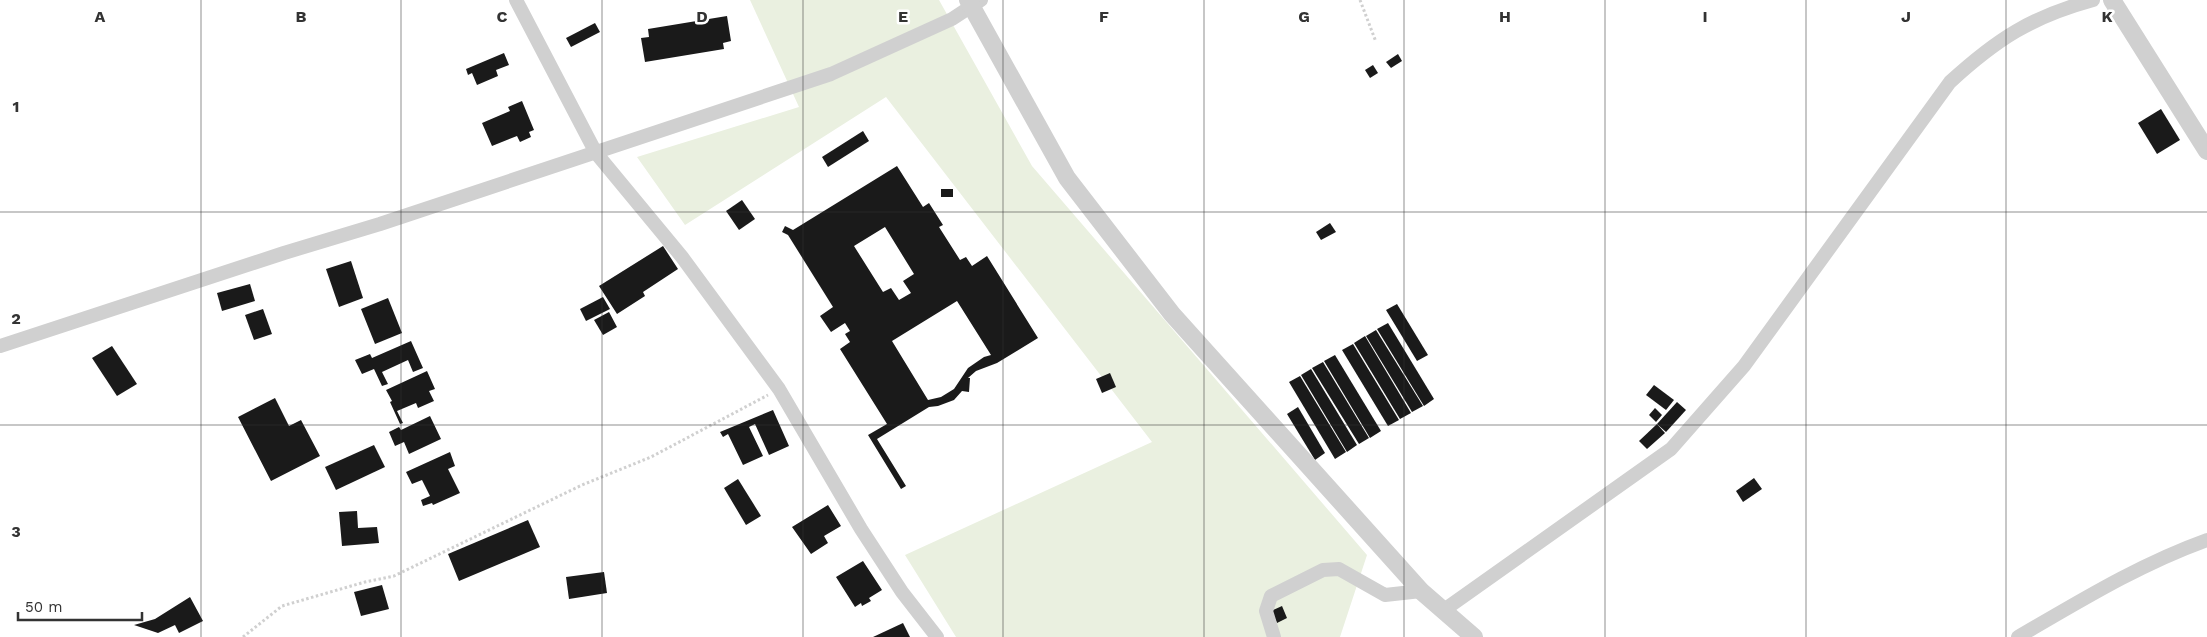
<svg xmlns="http://www.w3.org/2000/svg" width="2207" height="637" font-family="'Work Sans',sans-serif">
	<style>
		.green { fill: #eaf0e0 }
		.building { fill: #1a1a1a; fill-rule: evenodd }
		.lines { fill: none; stroke-linecap: round; stroke-linejoin: round }
		.path { stroke: #d0d0d0; stroke-width: 3; stroke-dasharray: 2.5 2.5; stroke-linecap: butt }
		.minor { stroke: #d0d0d0; stroke-width: 14 }
		.tertiary { stroke: #d0d0d0; stroke-width: 18 }
		.grid { fill: none; stroke: #333; stroke-width: 1; stroke-opacity: 0.55 }
		.grid-label { font-size: 16px; text-anchor: middle; font-weight: bold; fill: #333; stroke: #fff; stroke-width: 5; stroke-linejoin: round; paint-order: stroke }
	</style>
	<rect width="100%" height="100%" fill="#fff"/>
	<polygon class="green" points="750,0 939,0 1032,166 1367,555 1340,637 956,637 905,555 1152,442 886,97 685,225 637,157 799,107"/>
	<g class="building">
		<polygon points="727,16 731,41 723,43 724,49 645,62 641,38 649,37 648,29"/>
		<polygon points="595,23 600,32 571,47 566,38"/>
		<polygon points="504,53 509,65 496,70 498,76 477,85 472,73 468,75 466,69"/>
		<polygon points="1398,54 1402,61 1391,68 1386,62"/>
		<polygon points="1373,65 1378,73 1370,78 1365,70"/>
		<polygon points="522,101 534,130 529,132 531,137 520,142 517,136 492,146 482,123 510,111 508,107"/>
		<polygon points="2161,109 2180,140 2157,154 2138,123"/>
		<polygon points="863,131 869,141 828,167 822,157"/>
		<path d="M897 166 923 207 929 203 943 225 939 227 960 260 966 257 972 266 987 256 1038 338 997 363 976 371 968 378H970L969 392 962 391 954 400 938 406 929 407 877 439 906 486 901 489 868 435 887 424 840 349 850 342 845 334 850 331 845 323 831 332 820 316 833 307 788 235 782 232 785 226 793 230ZM885 227 914 274 903 281 911 293 899 300 891 288 883 292 854 246ZM957 301 991 355 984 357 968 368 954 389 941 397 928 400 892 341Z"/>
		<rect x="941" y="189" width="12" height="8"/>
		<polygon points="742,200 755,219 739,230 726,211"/>
		<polygon points="1330,223 1336,232 1321,240 1316,232"/>
		<polygon points="663,246 678,269 643,292 645,296 617,314 599,286"/>
		<polygon points="351,261 363,298 339,307 326,269"/>
		<polygon points="250,284 255,301 222,311 217,293"/>
		<polygon points="603,297 610,309 586,321 580,309"/>
		<polygon points="388,298 402,333 375,344 361,309"/>
		<polygon points="1397,304 1428,355 1417,361 1386,310"/>
		<polygon points="263,309 272,334 254,340 245,315"/>
		<polygon points="609,312 617,327 603,335 594,320"/>
		<polygon points="1388,323 1434,399 1424,406 1377,329"/>
		<polygon points="1376,330 1423,406 1412,412 1366,336"/>
		<polygon points="1365,336 1411,413 1400,419 1354,343"/>
		<polygon points="411,341 423,368 413,372 408,360 382,372 388,384 382,386 374,369 362,374 355,360 370,354 372,358"/>
		<polygon points="1353,344 1399,420 1388,426 1342,350"/>
		<polygon points="112,346 137,384 117,396 92,358"/>
		<polygon points="1335,355 1381,431 1370,438 1324,361"/>
		<polygon points="1323,362 1369,438 1359,444 1312,368"/>
		<polygon points="1311,369 1357,445 1347,452 1301,375"/>
		<polygon points="427,371 435,389 429,391 434,401 418,408 416,403 397,411 403,423 400,424 390,402 392,401 386,390"/>
		<polygon points="1110,373 1116,387 1102,393 1096,379"/>
		<polygon points="1300,376 1346,452 1335,459 1289,382"/>
		<polygon points="1654,385 1674,400 1666,410 1646,395"/>
		<polygon points="275,398 289,426 301,420 320,456 271,481 238,417"/>
		<polygon points="1677,402 1686,410 1666,432 1657,424"/>
		<polygon points="1298,407 1325,453 1315,460 1287,414"/>
		<polygon points="1655,408 1662,415 1656,422 1649,415"/>
		<polygon points="773,410 789,446 769,455 755,424 749,427 763,456 743,465 728,434 723,437 720,432"/>
		<polygon points="430,416 441,439 409,454 404,442 395,446 389,432 399,427 401,430"/>
		<polygon points="1657,424 1665,433 1647,449 1639,441"/>
		<polygon points="374,445 385,467 336,490 325,467"/>
		<polygon points="450,452 455,466 448,469 460,493 433,505 432,503 423,506 421,500 430,496 422,480 412,484 406,472"/>
		<polygon points="1754,478 1762,489 1743,502 1736,491"/>
		<polygon points="738,479 761,516 746,525 724,488"/>
		<polygon points="828,505 841,526 824,536 828,543 811,554 792,527"/>
		<polygon points="357,511 358,528 377,527 379,543 342,546 339,512"/>
		<polygon points="528,520 540,547 459,581 448,554"/>
		<polygon points="863,561 882,590 869,598 871,601 862,606 861,603 855,607 836,577"/>
		<polygon points="604,572 607,593 569,599 566,577"/>
		<polygon points="382,585 389,609 361,616 354,592"/>
		<polygon points="190,597 203,621 179,633 175,625 158,633 134,625 155,619"/>
		<polygon points="1282,606 1287,618 1277,623 1271,611"/>
		<polygon points="903,623 910,637 873,637"/>
	</g>
	<g class="lines">
		<g class="path">
			<polyline points="1360,0 1376,42"/>
			<polyline points="243,637 282,606 365,582 394,576 582,485 651,457 768,395"/>
		</g>
		<g class="minor">
			<polyline points="516,0 596,153 682,257 779,389 861,529 902,592 937,637"/>
			<polyline points="0,346 284,253 380,224 831,74 952,19 981,0"/>
			<path d="M1444 610 1671 449 1744 366 1950 82C1997 39 2031 17 2093 0"/>
			<polyline points="1274,637 1266,611 1271,596 1323,570 1339,569 1385,595 1421,591"/>
			<path d="M2018 637C2080 601 2140 564 2207 540"/>
		</g>
		<g class="tertiary">
			<polyline points="968,0 1067,178 1172,314 1421,591 1474,637"/>
			<polyline points="2112,0 2207,151"/>
		</g>
	</g>
	<path class="grid" d="M201 0V637M401 0V637M602 0V637M803 0V637M1003 0V637M1204 0V637M1404 0V637M1605 0V637M1806 0V637M2006 0V637M0 212H2207M0 425H2207"/>
	<g class="grid-label">
		<text x="100" y="22">A</text>
		<text x="301" y="22">B</text>
		<text x="502" y="22">C</text>
		<text x="702" y="22">D</text>
		<text x="903" y="22">E</text>
		<text x="1104" y="22">F</text>
		<text x="1304" y="22">G</text>
		<text x="1505" y="22">H</text>
		<text x="1705" y="22">I</text>
		<text x="1906" y="22">J</text>
		<text x="2107" y="22">K</text>
		<text x="16" y="112">1</text>
		<text x="16" y="324">2</text>
		<text x="16" y="537">3</text>
	</g>
	<path d="M18 612v8h124v-8" fill="none" stroke="#333333" stroke-width="2.5"/>
	<text x="25" y="612" font-size="15" fill="#333333" stroke="#ffffff" stroke-width="4" paint-order="stroke">50 m</text>
</svg>
